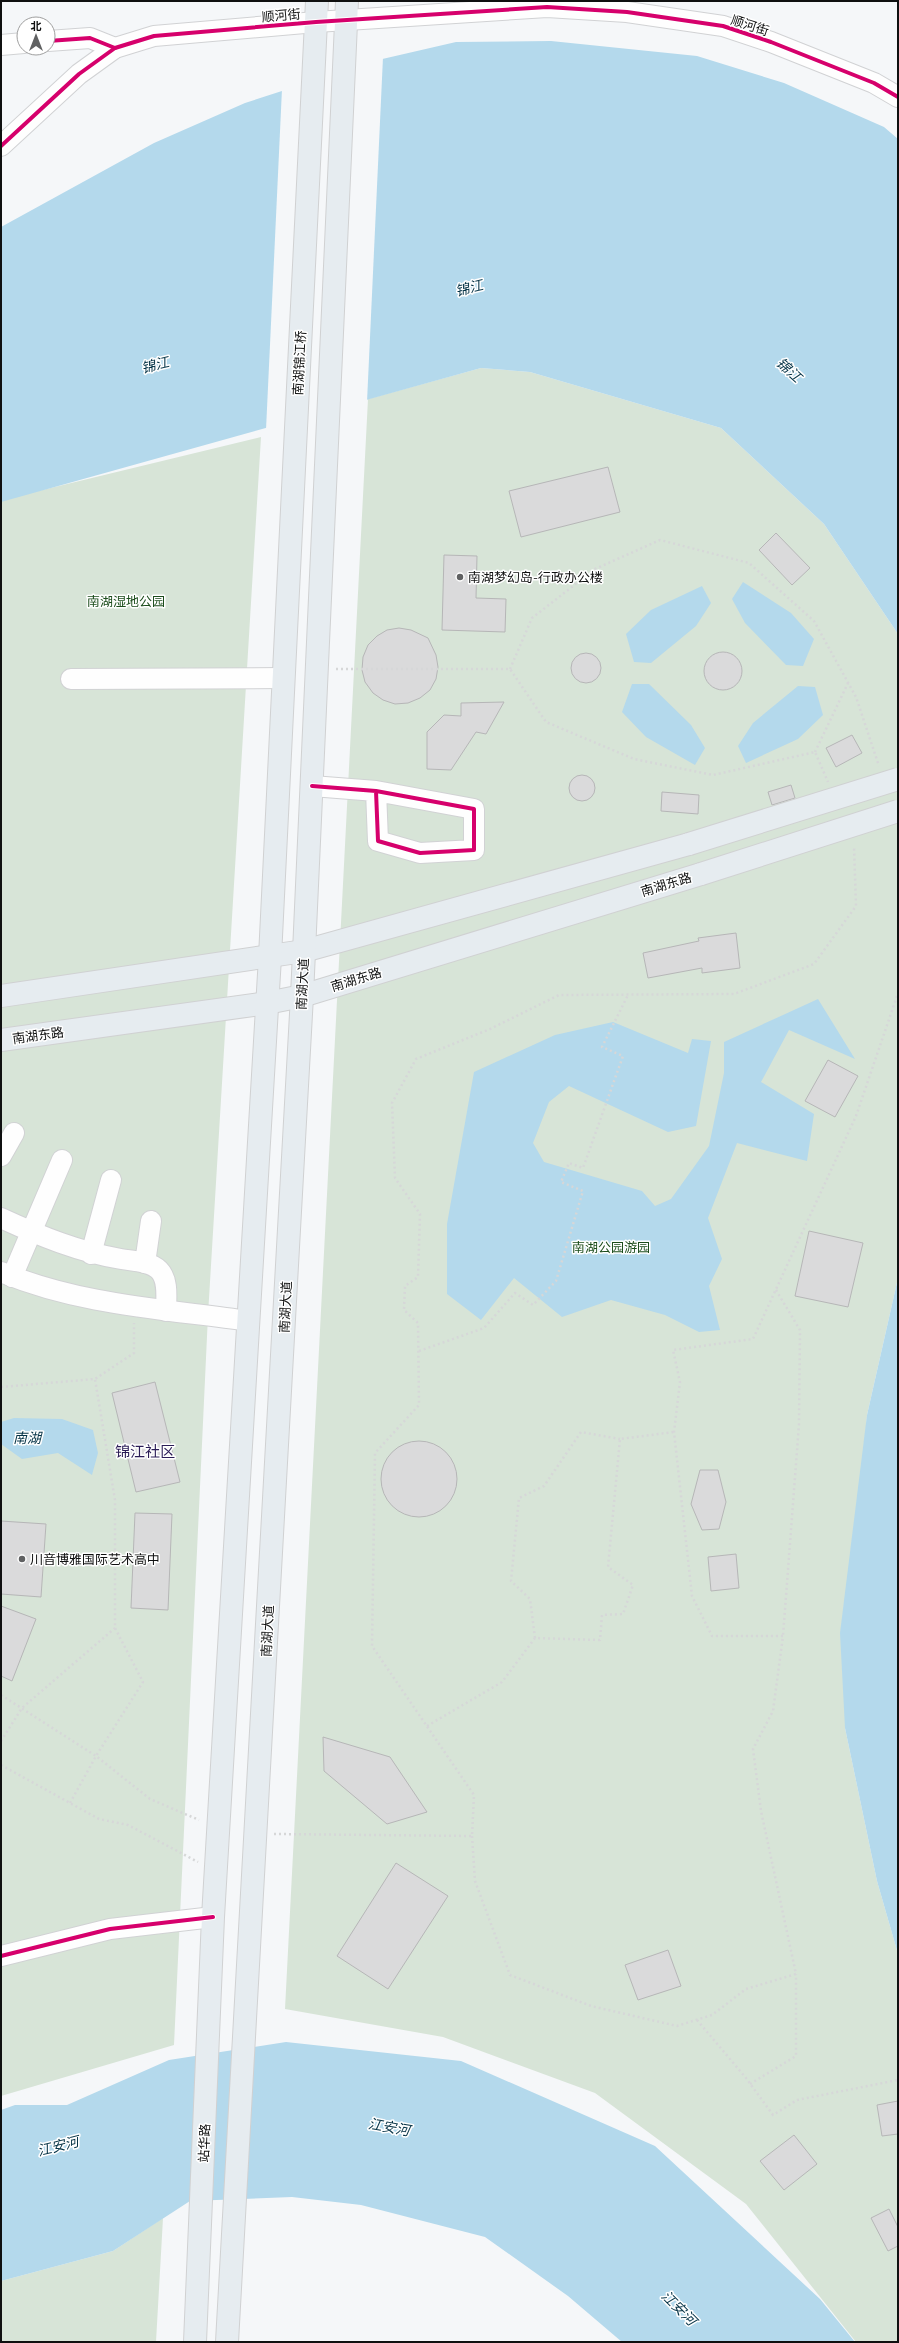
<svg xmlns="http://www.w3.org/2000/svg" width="899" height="2343" font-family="Montserrat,'Noto Sans SC',sans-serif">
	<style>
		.green { fill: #d7e4d7 }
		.water { fill: #b4d9ec }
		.pier { fill: #f5f7f9 }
		.building { fill: #dadadb; stroke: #b6b6b7 }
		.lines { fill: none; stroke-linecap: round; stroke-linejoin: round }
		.minor-casing { stroke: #d1d2d4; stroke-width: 22 }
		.major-casing { stroke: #d0d1d2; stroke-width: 24 }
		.path { stroke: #d6d7d8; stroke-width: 2.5; stroke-dasharray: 2 3; stroke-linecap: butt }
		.minor { stroke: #fefefe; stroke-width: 20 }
		.major { stroke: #e6ecf0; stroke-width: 22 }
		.major-bridge-casing { stroke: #d0d1d2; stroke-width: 24; stroke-linecap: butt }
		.major-bridge { stroke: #e6ecf0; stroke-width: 22 }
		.cycleway-casing { stroke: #fff; stroke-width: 6 }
		.cycleway { stroke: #d6006c; stroke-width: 4 }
		.poi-dot { fill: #606162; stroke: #fff; stroke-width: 1.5 }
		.labels { text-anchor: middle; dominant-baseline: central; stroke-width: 3; stroke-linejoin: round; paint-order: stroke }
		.street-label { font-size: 13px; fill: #0f1010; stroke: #fff }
		.poi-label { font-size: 13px; fill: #0f1010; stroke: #fff; text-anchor: start }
		.park-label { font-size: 13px; fill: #1c4d1c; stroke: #fff }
		.water-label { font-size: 14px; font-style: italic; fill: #053346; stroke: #fff }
		.quarter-label { font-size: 15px; fill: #2a1c56; stroke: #fff }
	</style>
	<rect width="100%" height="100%" fill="#f5f7f9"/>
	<g class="green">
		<polygon points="481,368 530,372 721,428 824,524 898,634 898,1278 867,1415 845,1728 877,1881 898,1954 898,2342 856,2342 746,2204 595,2093 443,2037 285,2009 368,399"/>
		<polygon points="261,437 208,1315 174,2045 1,2096 1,500"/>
		<polygon points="163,2218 156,2342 1,2342 1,2281 113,2251"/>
	</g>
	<g class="water">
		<polygon points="551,41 697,56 784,83 884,127 898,139 898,634 824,524 721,428 530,372 481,368 1,502 1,227 154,143 245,103 378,60 456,42"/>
		<polygon points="743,582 791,613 814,639 803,666 786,665 745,623 732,599"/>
		<polygon points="702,586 711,603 696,626 651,663 634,662 626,634 651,610"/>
		<polygon points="632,684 649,684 691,725 705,748 695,765 646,737 622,712"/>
		<polygon points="798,686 815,687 823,715 798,739 746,763 738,746 753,723"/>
		<polygon points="818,999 855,1059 789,1030 761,1082 814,1114 807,1161 737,1143 708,1218 722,1259 709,1286 720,1330 699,1332 665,1315 611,1300 562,1317 514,1278 481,1320 447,1294 447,1224 474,1072 555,1035 613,1022 688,1053 692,1039 711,1041 696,1126 668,1132 569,1086 549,1102 533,1143 544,1162 642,1191 655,1206 671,1199 709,1146 724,1073 724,1042"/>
		<polygon points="898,1278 898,1954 877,1881 845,1728 840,1633 867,1415"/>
		<polygon points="14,1418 62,1419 93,1430 98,1453 92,1475 58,1453 22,1459 1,1444 1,1422"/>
		<polygon points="286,2042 461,2061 655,2146 820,2299 855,2342 622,2342 568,2296 485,2237 361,2205 292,2197 190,2201 113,2251 1,2281 1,2110 15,2105 67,2105 169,2060"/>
	</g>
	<polygon class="pier" points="383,57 367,402 266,430 282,89"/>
	<g class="building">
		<polygon points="608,467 620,512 521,537 509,491"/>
		<polygon points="776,533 810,568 792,585 759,550"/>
		<polygon points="444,555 477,556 476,598 506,599 505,632 442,630"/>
		<polygon points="399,628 411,630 428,638 436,655 438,667 436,679 430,690 420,698 408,703 395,704 383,700 373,693 365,682 362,670 363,657 368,645 377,636 387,630"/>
		<circle cx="723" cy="671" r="19"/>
		<circle cx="586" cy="668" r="15"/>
		<polygon points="504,702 486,734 476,732 451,770 427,769 427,732 444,715 461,716 461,703"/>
		<polygon points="852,735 862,753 836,767 826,748"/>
		<circle cx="582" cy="788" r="13"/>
		<polygon points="791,785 795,798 772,805 768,792"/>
		<polygon points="662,792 699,795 698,814 661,811"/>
		<polygon points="736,933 740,968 702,973 702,968 648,978 643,953 699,941 698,938"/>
		<polygon points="828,1060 858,1076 835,1117 805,1101"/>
		<polygon points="809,1231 863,1243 848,1307 795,1296"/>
		<polygon points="155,1382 180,1482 136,1492 112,1393"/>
		<circle cx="419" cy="1479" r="38"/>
		<polygon points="700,1470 718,1470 726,1502 719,1529 702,1530 691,1504"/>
		<polygon points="135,1513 172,1514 168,1610 131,1608"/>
		<polygon points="1,1521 46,1524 41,1597 1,1594"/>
		<polygon points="736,1554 739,1588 711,1591 708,1557"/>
		<polygon points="1,1606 36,1619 12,1681 1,1676"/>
		<polygon points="323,1737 390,1757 427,1812 387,1824 324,1771"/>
		<polygon points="396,1863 448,1896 388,1989 337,1956"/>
		<polygon points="668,1950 681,1986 638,2000 625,1965"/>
		<polygon points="898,2101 898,2134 882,2136 877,2105"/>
		<polygon points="794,2135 817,2164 784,2190 760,2161"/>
		<polygon points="889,2209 898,2227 898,2246 888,2251 871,2218"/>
	</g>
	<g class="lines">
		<g class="minor-casing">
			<g id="minor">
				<polyline points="48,41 90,38 115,48"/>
				<polyline points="1,45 24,43"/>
				<polyline points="1,146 79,74 115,48 154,36 316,22 547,7 627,12 723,26 771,42 874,83 898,97"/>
				<polyline points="71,679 284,678"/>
				<polyline points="312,786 376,791 474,809 474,850 420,853 378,841 376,791"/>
				<polyline points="1,1156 14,1133"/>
				<path d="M1 1218C40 1236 79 1252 121 1259 133 1261 150 1261 159 1270 169 1280 166 1299 166 1311"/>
				<polyline points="91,1254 111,1180"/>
				<polyline points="145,1263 151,1221"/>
				<path d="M1 1272C80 1305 165 1309 248 1321"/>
				<polyline points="12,1277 62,1160"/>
				<polyline points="1,1956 110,1929 213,1917"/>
			</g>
		</g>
		<g class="major-casing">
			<g id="major">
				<polyline points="1,996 304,951 689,844"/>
				<polyline points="1,1040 267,1003 302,996 701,874"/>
				<polyline points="195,2342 213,1917 270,957 317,1"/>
				<polyline points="227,2342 302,996 347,1"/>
			</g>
		</g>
		<g class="path">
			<polyline points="336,669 510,669 546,722 634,759 713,775 815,752 828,782"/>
			<polyline points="510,669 532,618 595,569 660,540 749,563 814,621 856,697 879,766"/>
			<polyline points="815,752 848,683"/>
			<polyline points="776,1290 800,1330 799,1424 783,1636"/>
			<polyline points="419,1351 484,1328 515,1293 533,1305 556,1281 583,1191 561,1182 569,1163 583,1168 623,1056 602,1047 628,995"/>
			<polyline points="1,1387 95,1379 134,1353 134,1323"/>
			<polyline points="535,1638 530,1599 511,1581 519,1498 544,1486 581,1432 620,1439"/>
			<polyline points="1,1695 96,1756 150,1799 199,1820"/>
			<polyline points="427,1726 502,1682 535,1638 600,1640 602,1615 623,1614 633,1585 608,1567 620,1439 674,1432"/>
			<polyline points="1,1741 22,1708 115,1628"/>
			<polyline points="1,1765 99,1819 128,1825 198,1862"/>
			<polyline points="70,1803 96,1756 143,1682 115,1628 115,1500 95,1379"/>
			<polyline points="274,1834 472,1836 474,1795 372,1646 375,1453 419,1405 418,1323 404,1310 405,1286 418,1277 420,1214 395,1178 392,1103 416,1059 490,1029 559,995 734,994 814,964 856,906 854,846"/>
			<polyline points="472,1836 475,1881 510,1975 591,2006 677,2026 712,2015 746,1989 796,1974 761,1811 753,1749 773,1711 783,1636 712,1636 692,1596 674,1432 680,1382 673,1350 753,1339 856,1116 898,993"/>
			<polyline points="697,2020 746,2078 773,2115 797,2100 898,2080"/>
			<polyline points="750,2084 796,2056 796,1974"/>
		</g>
		<use href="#minor" class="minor"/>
		<use href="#major" class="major"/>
		<g class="major-bridge-casing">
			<g id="major-bridge">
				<polyline points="689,844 898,779"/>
				<polyline points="701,874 898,811"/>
			</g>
		</g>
		<use href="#major-bridge" class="major-bridge"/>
		<g class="cycleway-casing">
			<g id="cycleway">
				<polyline points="48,41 90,38 115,48"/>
				<polyline points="1,146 79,74 115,48 154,36 316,22 547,7 627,12 723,26 771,42 874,83 898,97"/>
				<polyline points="312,786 376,791 474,809 474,850 420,853 378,841 376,791"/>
				<polyline points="1,1956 110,1929 213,1917"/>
			</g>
		</g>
		<use href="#cycleway" class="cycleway"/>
	</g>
	<g class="poi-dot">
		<circle cx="460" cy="577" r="4"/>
		<circle cx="22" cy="1559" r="4"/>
	</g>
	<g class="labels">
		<g class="street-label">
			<text transform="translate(281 15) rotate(-5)">顺河街</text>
			<text transform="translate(750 25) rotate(18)">顺河街</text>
			<text transform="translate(299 363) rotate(-87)">南湖锦江桥</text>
			<text transform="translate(666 884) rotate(-17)">南湖东路</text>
			<text transform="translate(356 979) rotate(-17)">南湖东路</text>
			<text transform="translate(302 984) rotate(-87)">南湖大道</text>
			<text transform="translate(38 1035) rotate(-8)">南湖东路</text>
			<text transform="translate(285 1307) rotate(-87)">南湖大道</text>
			<text transform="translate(267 1631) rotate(-87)">南湖大道</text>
			<text transform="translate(204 2143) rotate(-88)">站华路</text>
		</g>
		<g class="poi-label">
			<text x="468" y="577">南湖梦幻岛-行政办公楼</text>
			<text x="30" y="1559">川音博雅国际艺术高中</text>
		</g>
		<g class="park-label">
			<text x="126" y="601">南湖湿地公园</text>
			<text x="611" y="1247">南湖公园游园</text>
		</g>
		<g class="water-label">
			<text transform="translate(469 288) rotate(-14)">锦江</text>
			<text transform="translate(155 365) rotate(-14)">锦江</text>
			<text transform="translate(789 370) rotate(42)">锦江</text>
			<text x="27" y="1438">南湖</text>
			<text transform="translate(389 2127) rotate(10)">江安河</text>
			<text transform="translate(58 2146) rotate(-14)">江安河</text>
			<text transform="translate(679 2308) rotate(45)">江安河</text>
		</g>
		<g class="quarter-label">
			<text x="145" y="1451">锦江社区</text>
		</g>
	</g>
	<rect width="899" height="2343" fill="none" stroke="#0f1010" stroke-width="4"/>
	<g transform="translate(36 36)"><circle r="19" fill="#ffffff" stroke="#9f9f9f"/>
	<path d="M0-3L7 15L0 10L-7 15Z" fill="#606162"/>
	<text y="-6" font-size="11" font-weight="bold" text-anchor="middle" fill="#0f1010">北</text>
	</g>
</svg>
